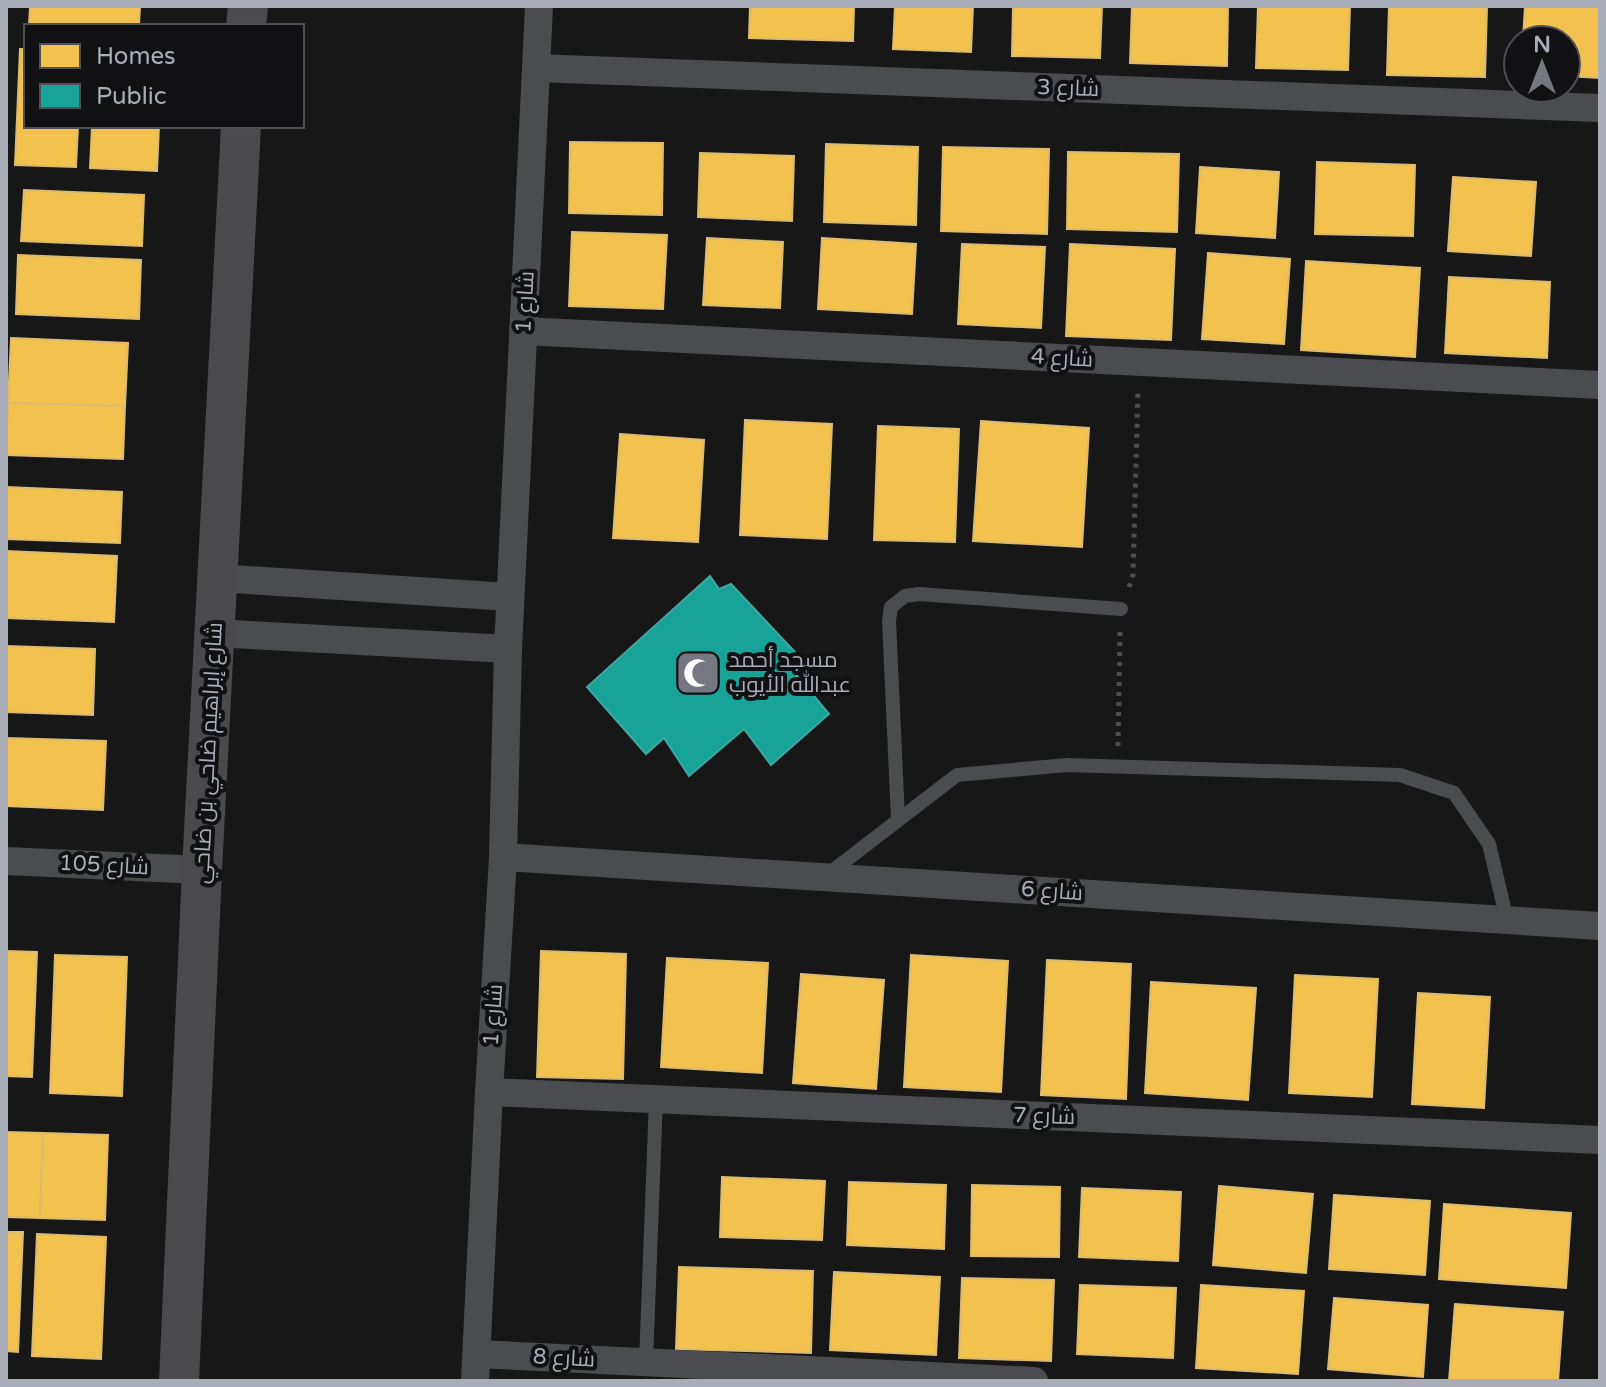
<svg xmlns="http://www.w3.org/2000/svg" width="1606" height="1387" font-family="'Varela Round',Cairo,sans-serif">
	<style>
		.homes { fill: #f2c14e; stroke: #dcbb6e; stroke-width: 2 }
		.public { fill: #17a398; stroke: #42a6a2; stroke-width: 2 }
		.lines { fill: none; stroke-linecap: round; stroke-linejoin: round }
		.path { stroke: #4d4e52; stroke-width: 5; stroke-dasharray: 4 6; stroke-linecap: butt }
		.lane { stroke: #4b4c50; stroke-width: 14 }
		.street { stroke: #4b4c50; stroke-width: 28 }
		.secondary { stroke: #4a4a4e; stroke-width: 40 }
		.labels { text-anchor: middle; dominant-baseline: central; stroke-width: 8; stroke-linejoin: round; paint-order: stroke }
		.street-label { font-size: 22px; fill: #a8adb8; stroke: #111113 }
		.poi-label { font-size: 22px; fill: #a8adb8; stroke: #111113; text-anchor: start }
	</style>
	<rect width="100%" height="100%" fill="#171717"/>
	<g class="homes">
		<polygon points="30,6 140,6 139,26 29,26"/>
		<polygon points="750,6 854,6 853,41 749,38"/>
		<polygon points="895,6 973,6 971,52 893,49"/>
		<polygon points="1013,6 1102,6 1100,58 1012,56"/>
		<polygon points="1132,6 1228,6 1227,66 1130,63"/>
		<polygon points="1258,6 1350,6 1348,70 1256,68"/>
		<polygon points="1389,6 1487,6 1485,77 1387,75"/>
		<polygon points="1525,6 1600,6 1600,78 1566,76 1566,40 1523,40"/>
		<polygon points="20,49 26,49 26,126 78,126 76,167 15,165"/>
		<polygon points="92,126 159,126 157,171 90,168"/>
		<polygon points="570,142 663,143 662,215 569,213"/>
		<polygon points="826,144 918,147 916,225 824,222"/>
		<polygon points="943,147 1049,149 1047,234 941,231"/>
		<polygon points="1068,152 1179,154 1177,232 1067,229"/>
		<polygon points="700,153 794,156 792,221 698,217"/>
		<polygon points="1317,162 1415,165 1413,236 1315,234"/>
		<polygon points="1200,167 1279,172 1275,238 1196,233"/>
		<polygon points="1453,177 1536,182 1531,256 1448,251"/>
		<polygon points="24,190 144,195 142,246 21,241"/>
		<polygon points="572,232 667,235 663,309 569,306"/>
		<polygon points="707,238 783,242 780,308 703,305"/>
		<polygon points="822,238 916,244 912,314 818,309"/>
		<polygon points="962,244 1045,247 1041,328 958,324"/>
		<polygon points="1070,244 1175,249 1171,340 1066,336"/>
		<polygon points="1208,253 1290,259 1284,344 1202,339"/>
		<polygon points="18,255 141,260 139,319 16,314"/>
		<polygon points="1306,261 1420,268 1415,357 1301,350"/>
		<polygon points="1449,277 1550,282 1547,358 1445,353"/>
		<polygon points="11,338 128,343 125,406 8,403"/>
		<polygon points="8,403 125,406 123,459 6,455"/>
		<polygon points="745,420 832,424 827,539 740,535"/>
		<polygon points="981,421 1089,428 1082,547 973,541"/>
		<polygon points="878,426 959,429 955,542 874,540"/>
		<polygon points="620,434 704,440 698,542 613,538"/>
		<polygon points="6,487 122,492 120,543 6,539"/>
		<polygon points="6,551 117,556 114,622 6,618"/>
		<polygon points="6,646 95,649 93,715 6,712"/>
		<polygon points="6,738 106,741 103,810 6,806"/>
		<polygon points="6,951 37,952 32,1077 6,1076"/>
		<polygon points="541,951 626,954 623,1079 537,1077"/>
		<polygon points="55,955 127,957 122,1096 50,1093"/>
		<polygon points="911,955 1008,961 1001,1092 904,1087"/>
		<polygon points="667,958 768,963 762,1073 661,1067"/>
		<polygon points="1047,960 1131,964 1126,1099 1041,1095"/>
		<polygon points="801,974 884,980 876,1089 793,1083"/>
		<polygon points="1295,975 1378,979 1372,1097 1289,1093"/>
		<polygon points="1151,982 1256,988 1248,1100 1145,1093"/>
		<polygon points="1418,993 1490,997 1484,1108 1412,1104"/>
		<polygon points="6,1132 43,1133 40,1218 6,1217"/>
		<polygon points="43,1133 108,1135 105,1220 40,1218"/>
		<polygon points="722,1177 825,1181 822,1240 720,1237"/>
		<polygon points="849,1182 946,1185 944,1249 847,1245"/>
		<polygon points="972,1185 1060,1187 1059,1257 971,1256"/>
		<polygon points="1219,1186 1313,1194 1306,1273 1213,1265"/>
		<polygon points="1082,1188 1181,1192 1178,1261 1079,1257"/>
		<polygon points="1334,1195 1430,1201 1425,1275 1329,1269"/>
		<polygon points="1444,1204 1571,1213 1566,1288 1439,1279"/>
		<polygon points="6,1232 23,1232 18,1352 6,1351"/>
		<polygon points="37,1234 106,1237 101,1359 32,1356"/>
		<polygon points="679,1267 813,1271 811,1353 676,1349"/>
		<polygon points="834,1272 940,1277 936,1355 830,1350"/>
		<polygon points="962,1278 1054,1280 1051,1361 959,1358"/>
		<polygon points="1080,1285 1176,1288 1173,1358 1077,1354"/>
		<polygon points="1201,1285 1304,1291 1298,1374 1196,1368"/>
		<polygon points="1334,1298 1428,1305 1423,1377 1328,1369"/>
		<polygon points="1455,1304 1563,1312 1558,1381 1449,1381"/>
	</g>
	<polygon class="public" points="710,576 719,589 731,584 795,652 783,659 829,714 771,765 744,729 689,776 664,738 646,754 587,687"/>
	<g class="lines">
		<g class="path">
			<polyline points="1129,587 1133,575 1138,390"/>
			<polyline points="1118,746 1120,632"/>
		</g>
		<g class="lane">
			<polyline points="898,819 889,621 891,607 905,596 919,594 1121,609"/>
			<polyline points="827,875 957,775 1067,765 1400,775 1454,793 1489,844 1507,920"/>
			<polyline points="646,1362 656,1099"/>
		</g>
		<g class="street">
			<polyline points="536,68 1600,108"/>
			<polyline points="523,331 1600,385"/>
			<polyline points="217,578 510,597"/>
			<polyline points="214,633 508,649"/>
			<polyline points="503,857 1600,926"/>
			<polyline points="6,861 202,870"/>
			<polyline points="489,1092 1600,1140"/>
			<polyline points="477,1354 1034,1381"/>
			<polyline points="475,1381 489,1092 503,857 508,649 539,6"/>
		</g>
		<g class="secondary">
			<polyline points="246,26 248,6"/>
			<polyline points="179,1381 202,870 241,126"/>
		</g>
	</g>
	<defs>
		<g id="mosque-square" transform="scale(2.3)"><rect x="-9" y="-9" width="18" height="18" rx="4" fill="#757880" stroke="#111113"/><path d="M3.5-4.9A6 6 0 1 0 3.5 4.9A5 5 0 1 1 3.5-4.9Z" fill="#fff"/></g>
	</defs>
	<g fill-rule="evenodd">
		<use href="#mosque-square" x="698" y="673"/>
	</g>
	<g class="labels">
		<g class="street-label">
			<text transform="translate(1068 88) rotate(2)">شارع 3</text>
			<text transform="translate(525 302) rotate(-87)">شارع 1</text>
			<text transform="translate(1062 358) rotate(3)">شارع 4</text>
			<text transform="translate(208 753) rotate(-87)">شارع إبراهيم ضاحي بن ضاحي</text>
			<text transform="translate(104 865) rotate(3)">شارع 105</text>
			<text transform="translate(1052 891) rotate(4)">شارع 6</text>
			<text transform="translate(493 1015) rotate(-86)">شارع 1</text>
			<text transform="translate(1044 1116) rotate(2)">شارع 7</text>
			<text transform="translate(564 1358) rotate(3)">شارع 8</text>
		</g>
		<g class="poi-label">
			<text x="729" y="660">مسجد أحمد<tspan x="729" dy="25">عبدالله الأيوب</tspan></text>
		</g>
	</g>
	<rect width="1606" height="1387" fill="none" stroke="#a8adb8" stroke-width="16"/>
	<rect x="24" y="24" width="280" height="104" fill="#111113" stroke="#4d4f55" stroke-width="2"/>
	<rect x="40" y="44" width="40" height="24" fill="#f2c14e" stroke="#4d4f55" stroke-width="2"/>
	<text x="96" y="64" font-size="24" fill="#a8adb8">Homes</text>
	<rect x="40" y="84" width="40" height="24" fill="#17a398" stroke="#4d4f55" stroke-width="2"/>
	<text x="96" y="104" font-size="24" fill="#a8adb8">Public</text>
	<g transform="translate(1542 64)"><circle r="38" fill="#111113" stroke="#4d4f55" stroke-width="2"/>
	<path d="M0-6L14 30L0 20L-14 30Z" fill="#757880"/>
	<text y="-12" font-size="22" font-weight="bold" text-anchor="middle" fill="#a8adb8">N</text>
	</g>
</svg>
